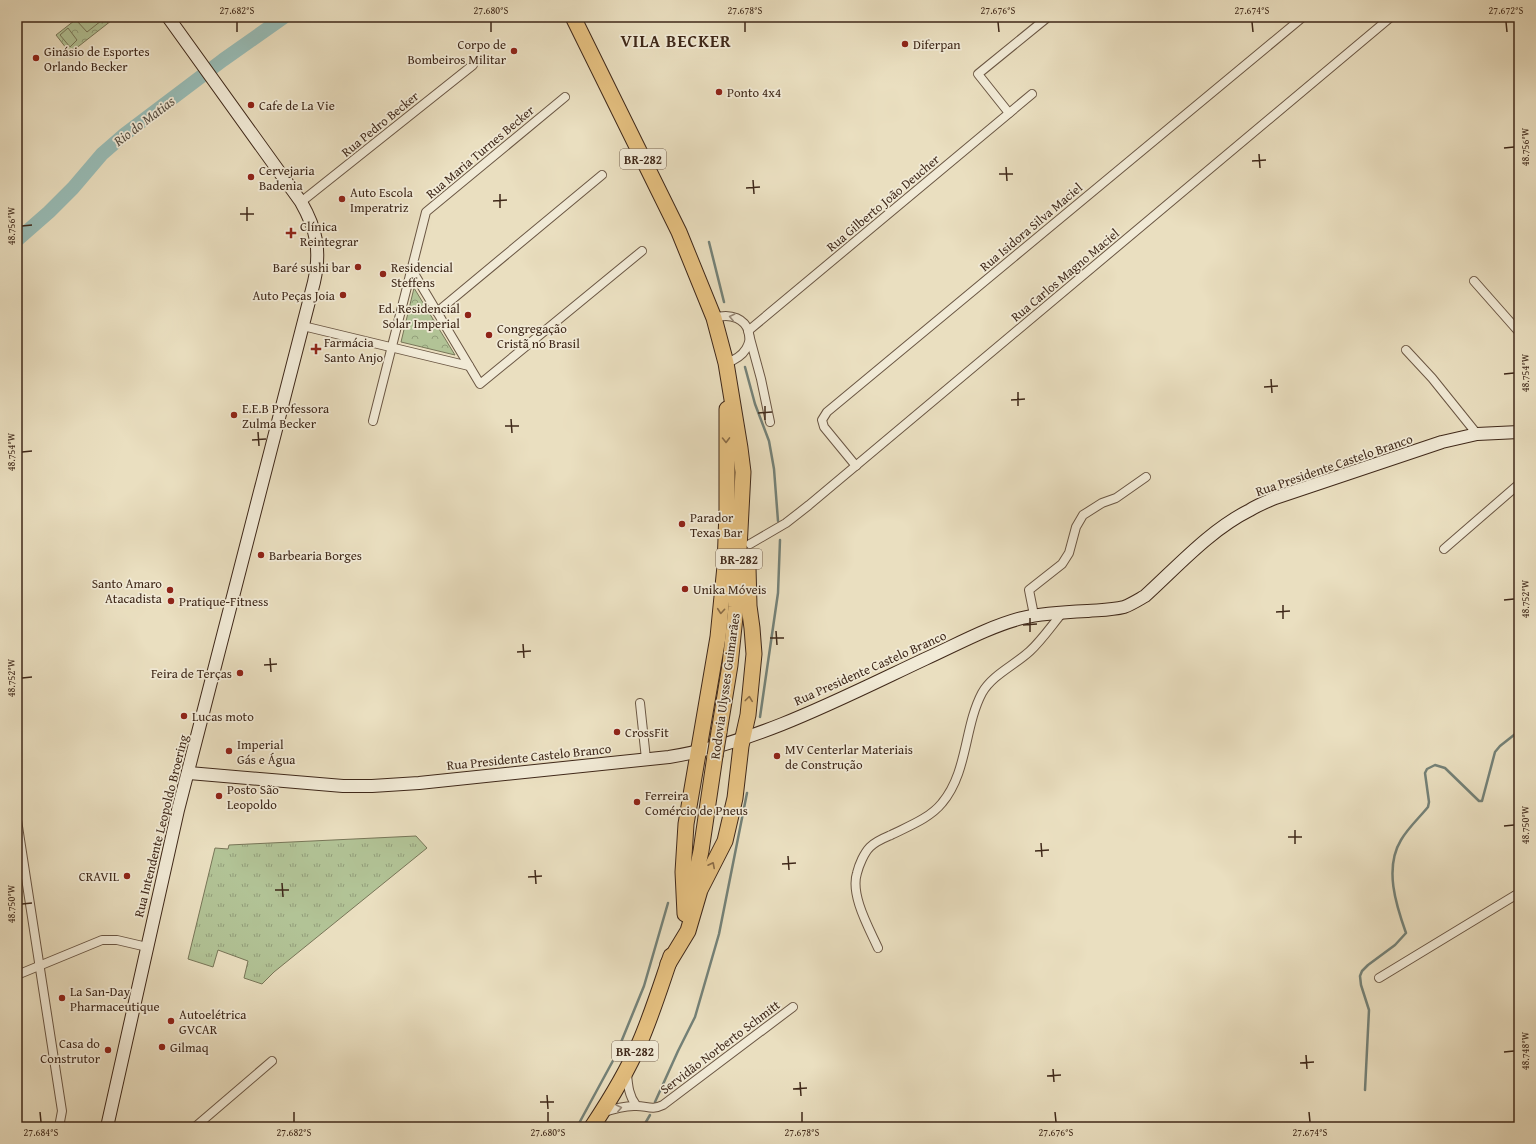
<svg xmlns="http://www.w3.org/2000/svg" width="1536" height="1144" font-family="'Gentium Book Plus',serif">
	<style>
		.grass { fill: url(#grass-tufts); stroke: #787658 }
		.park { fill: url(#park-crowns); stroke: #787658 }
		.garden { fill: #b2c396; stroke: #787658 }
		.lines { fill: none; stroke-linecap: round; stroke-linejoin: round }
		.stream { stroke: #748177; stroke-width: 2.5 }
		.river { stroke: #98bcb6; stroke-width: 14 }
		.street-casing { stroke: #6a5643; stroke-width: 10 }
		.secondary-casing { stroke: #3f2819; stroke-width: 14 }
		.highway-casing { stroke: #3f2819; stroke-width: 17 }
		.street { stroke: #f1ead6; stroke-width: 8 }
		.secondary { stroke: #f1ead6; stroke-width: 12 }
		.highway { stroke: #e5c080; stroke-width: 15 }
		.highway-bridge-casing { stroke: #3f2819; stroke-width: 17; stroke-linecap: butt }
		.highway-bridge { stroke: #e5c080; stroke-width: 15 }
		.oneway { stroke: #988978 }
		.oneway2 { stroke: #8a6c47 }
		.ticks { fill: none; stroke: #3f2819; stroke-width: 1.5 }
		.poi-dot { fill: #8f2418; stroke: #f1ead6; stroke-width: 1.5 }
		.labels { text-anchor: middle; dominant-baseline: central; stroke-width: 3.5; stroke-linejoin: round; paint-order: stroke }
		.shield { fill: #f1ead6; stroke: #746252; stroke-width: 1 }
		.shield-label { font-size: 12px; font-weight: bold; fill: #3f2819 }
		.poi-label { font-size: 13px; fill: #3f2819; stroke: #f1ead6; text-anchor: start }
		.street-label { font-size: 13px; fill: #3f2819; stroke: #f1ead6 }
		.water-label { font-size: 14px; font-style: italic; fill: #554d40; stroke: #f1ead6 }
		.district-label { font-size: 17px; font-weight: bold; letter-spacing: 1px; fill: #3f2819; stroke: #f1ead6 }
		.neatline { fill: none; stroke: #3f2819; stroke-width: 1.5 }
		.ticks-label { font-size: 10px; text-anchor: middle; fill: #3f2819 }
	</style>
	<defs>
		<pattern id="grass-tufts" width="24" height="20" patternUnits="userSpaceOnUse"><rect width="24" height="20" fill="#b2c396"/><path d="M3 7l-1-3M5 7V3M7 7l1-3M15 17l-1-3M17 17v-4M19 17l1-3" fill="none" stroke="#929e7a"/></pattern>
		<pattern id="park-crowns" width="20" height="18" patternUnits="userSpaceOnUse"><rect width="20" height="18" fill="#b2c396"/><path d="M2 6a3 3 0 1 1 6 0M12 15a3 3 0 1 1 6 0" fill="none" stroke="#929e7a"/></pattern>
	</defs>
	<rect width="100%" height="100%" fill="#eadfc0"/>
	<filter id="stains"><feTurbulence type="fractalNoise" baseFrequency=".005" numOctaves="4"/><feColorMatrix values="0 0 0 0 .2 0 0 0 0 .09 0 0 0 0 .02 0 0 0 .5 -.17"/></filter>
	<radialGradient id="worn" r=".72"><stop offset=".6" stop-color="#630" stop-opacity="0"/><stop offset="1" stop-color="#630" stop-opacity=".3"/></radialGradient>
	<polygon class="grass" points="416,836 427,848 274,972 262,984 244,978 248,961 218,950 213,967 188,959 215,848 228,849 229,845"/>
	<g class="park">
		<polygon points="79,17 116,17 70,53 56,35"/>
		<polygon points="414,288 455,355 401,342"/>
	</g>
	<g class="garden">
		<polygon points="82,17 106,17 87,32 77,21"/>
		<polygon points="68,28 77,40 70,47 60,35"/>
	</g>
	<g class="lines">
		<g class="stream">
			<polyline points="709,242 724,302"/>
			<polyline points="745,367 755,404 769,441 774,469 778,521"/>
			<polyline points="760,717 778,593 780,540"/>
			<path d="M1365 1090 1369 1010 1361 985 1360 976 1362 971 1368 965 1395 945 1406 933C1396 905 1384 868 1401 840 1408 828 1419 818 1428 807L1429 802 1425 773 1427 769 1435 765 1445 768 1479 801H1482L1495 752 1500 746 1519 731"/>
			<polyline points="655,1102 678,1051 695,1017 719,934 747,793"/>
			<polyline points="616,1125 619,1127"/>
			<polyline points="577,1127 615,1057 644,986 668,903"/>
			<polyline points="643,1127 650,1115"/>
		</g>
		<polyline class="river" points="17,240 49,212 73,188 102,154 125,134 223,60 284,17"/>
		<g class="street-casing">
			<g id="street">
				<polyline points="1009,113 978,74 1048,17"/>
				<polyline points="301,202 473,65"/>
				<polyline points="412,270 480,384 642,251"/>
				<polyline points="1474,281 1519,332"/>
				<polyline points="437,312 602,175"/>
				<path d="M714 318C750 306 766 350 726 363"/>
				<polyline points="303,326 469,366"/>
				<polyline points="1406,350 1432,378 1477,434"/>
				<polyline points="373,421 426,212 565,97"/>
				<polyline points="770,422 761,379 748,331 1032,94"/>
				<polyline points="856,466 824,427 822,420 827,412 1303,17"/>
				<polyline points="750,544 786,523 809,505 1391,17"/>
				<polyline points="1444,549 1519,484"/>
				<polyline points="1034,615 1029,590 1062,564 1069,553 1076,527 1083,515 1102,503 1116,498 1146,477"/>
				<polyline points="640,703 646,759"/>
				<polyline points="17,820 62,1111 59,1127"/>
				<path d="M878 948C869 928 850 895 857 873 859 865 864 853 870 847 876 841 884 838 891 835 909 826 930 818 942 803 968 772 964 727 982 693 992 675 1015 665 1030 651 1042 640 1052 625 1063 612"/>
				<polyline points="17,975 102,940 117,940 147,947"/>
				<polyline points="1379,978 1519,893"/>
				<path d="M627 1074C628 1086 629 1096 636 1105"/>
				<path d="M602 1113C613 1109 624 1106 634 1106 646 1105 651 1111 663 1105L793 1007"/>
				<polyline points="195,1127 272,1061"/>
			</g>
		</g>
		<g class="secondary-casing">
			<g id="secondary">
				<path d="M189 773 343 786H372L419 783 669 757C757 743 844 697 925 659 956 645 988 627 1022 618 1043 613 1066 612 1088 611 1100 610 1112 610 1124 607 1132 604 1138 600 1145 596 1178 566 1210 530 1250 510 1258 505 1266 502 1275 498L1442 442 1477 434 1519 432"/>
				<path d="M107 1127 178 810 314 282C321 251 317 230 301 202L168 17"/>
			</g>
		</g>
		<g class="highway-casing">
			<g id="highway">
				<polyline points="573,17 679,232 714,318 726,363 740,448 743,472 736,607 730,665 719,732"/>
				<polyline points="692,893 701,851 715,756"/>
				<polyline points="685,914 683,872 686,824 718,637 725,566 727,511 727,409"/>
				<polyline points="668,964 688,931 700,890 725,841 735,798 741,746 748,715 754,654 752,628 749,606 748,567"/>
				<path d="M592 1127C610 1100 627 1072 640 1042 652 1014 661 985 671 956"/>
			</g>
		</g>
		<use href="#street" class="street"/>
		<use href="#secondary" class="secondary"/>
		<use href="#highway" class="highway"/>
		<g class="highway-bridge-casing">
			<polyline id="highway-bridge" points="715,756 719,732"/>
		</g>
		<use href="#highway-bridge" class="highway-bridge"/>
	</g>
	<defs><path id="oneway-chevron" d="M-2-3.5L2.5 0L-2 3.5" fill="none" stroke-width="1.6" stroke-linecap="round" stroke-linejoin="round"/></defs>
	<g class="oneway">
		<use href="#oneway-chevron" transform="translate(732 317) rotate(-167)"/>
		<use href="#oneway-chevron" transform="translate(619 1108) rotate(-13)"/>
	</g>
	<g class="oneway2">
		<use href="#oneway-chevron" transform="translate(726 440) rotate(89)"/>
		<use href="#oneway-chevron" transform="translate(721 611) rotate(95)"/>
		<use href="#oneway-chevron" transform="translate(749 699) rotate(-83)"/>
		<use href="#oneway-chevron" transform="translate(712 865) rotate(-63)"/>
	</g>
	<path class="ticks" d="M237 22V32M491 22V32M745 22V32M998 22 999 32M1252 22 1253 32M1506 22 1507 32M1504 148 1514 147M1259 154 1260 168M1252 161 1266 160M1006 167 1007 181M999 174H1013M753 180 754 194M746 188 760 187M500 194V208M493 201 507 200M247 207V221M240 214H254M22 226 32 225M1504 374 1514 373M1271 379 1272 393M1264 387 1278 386M1018 392V406M1011 400 1025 399M765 406V420M758 413 772 412M511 419 512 433M505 426H519M258 432 259 446M252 440 266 439M22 452 32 451M1504 600 1514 599M1283 605V619M1276 612 1290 611M1030 618V632M1023 625 1037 624M776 631 777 645M770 638H784M523 644 524 658M517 652 531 651M270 658 271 672M264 665 277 664M22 678 32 677M1504 826 1514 825M1295 830V844M1288 837H1302M1041 843 1042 857M1035 851 1049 850M788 856 789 870M782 864 796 863M535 870 536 884M528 877 542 876M282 883 283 897M275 890H289M22 904 32 903M1504 1052 1514 1051M1306 1055 1307 1069M1300 1063 1314 1062M1053 1069 1054 1082M1047 1076 1061 1075M800 1082 801 1096M793 1089 807 1088M547 1095 548 1109M540 1102H554M40 1112 41 1122M294 1112V1122M548 1112V1122M802 1112V1122M1055 1112 1056 1122M1309 1112 1310 1122"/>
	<g class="poi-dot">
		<circle cx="905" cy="44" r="4"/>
		<circle cx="514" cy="51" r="4"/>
		<circle cx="36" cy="58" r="4"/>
		<circle cx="719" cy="92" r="4"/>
		<circle cx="251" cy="105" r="4"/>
		<circle cx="251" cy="177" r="4"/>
		<circle cx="342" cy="199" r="4"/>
		<path d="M289 227h4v4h4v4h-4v4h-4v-4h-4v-4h4z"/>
		<circle cx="358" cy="267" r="4"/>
		<circle cx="383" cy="274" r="4"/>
		<circle cx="343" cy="295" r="4"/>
		<circle cx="468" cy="315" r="4"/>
		<circle cx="489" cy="335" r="4"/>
		<path d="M314 343h4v4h4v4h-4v4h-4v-4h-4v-4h4z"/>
		<circle cx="234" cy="415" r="4"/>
		<circle cx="682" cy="524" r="4"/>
		<circle cx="261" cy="555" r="4"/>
		<circle cx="685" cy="589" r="4"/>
		<circle cx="170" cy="590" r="4"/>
		<circle cx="171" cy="601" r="4"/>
		<circle cx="240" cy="673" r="4"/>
		<circle cx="184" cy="716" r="4"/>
		<circle cx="617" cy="732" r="4"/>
		<circle cx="229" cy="751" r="4"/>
		<circle cx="777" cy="756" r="4"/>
		<circle cx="219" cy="796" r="4"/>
		<circle cx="637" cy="802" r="4"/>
		<circle cx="127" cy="876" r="4"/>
		<circle cx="62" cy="998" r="4"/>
		<circle cx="171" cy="1021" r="4"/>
		<circle cx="162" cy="1047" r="4"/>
		<circle cx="108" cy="1050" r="4"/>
	</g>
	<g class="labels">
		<g class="shield">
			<rect x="620" y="149" width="46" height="20" rx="3"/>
			<rect x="716" y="549" width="46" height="20" rx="3"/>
			<rect x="612" y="1041" width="46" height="20" rx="3"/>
		</g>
		<g class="shield-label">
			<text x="643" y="159">BR-282</text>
			<text x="739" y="559">BR-282</text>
			<text x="635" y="1051">BR-282</text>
		</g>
		<g class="poi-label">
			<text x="506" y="44" text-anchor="end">Corpo de<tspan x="506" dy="15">Bombeiros Militar</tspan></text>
			<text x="913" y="44">Diferpan</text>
			<text x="44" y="51">Ginásio de Esportes<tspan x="44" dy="15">Orlando Becker</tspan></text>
			<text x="727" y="92">Ponto 4x4</text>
			<text x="259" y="105">Cafe de La Vie</text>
			<text x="259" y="170">Cervejaria<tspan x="259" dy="15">Badenia</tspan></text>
			<text x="350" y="192">Auto Escola<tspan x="350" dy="15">Imperatriz</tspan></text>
			<text x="300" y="226">Clínica<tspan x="300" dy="15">Reintegrar</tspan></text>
			<text x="350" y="267" text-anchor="end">Baré sushi bar</text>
			<text x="391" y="267">Residencial<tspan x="391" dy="15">Steffens</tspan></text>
			<text x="335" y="295" text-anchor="end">Auto Peças Joia</text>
			<text x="460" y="308" text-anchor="end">Ed. Residencial<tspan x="460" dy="15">Solar Imperial</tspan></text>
			<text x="497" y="328">Congregação<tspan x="497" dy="15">Cristã no Brasil</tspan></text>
			<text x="324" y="342">Farmácia<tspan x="324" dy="15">Santo Anjo</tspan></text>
			<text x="242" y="408">E.E.B Professora<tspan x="242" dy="15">Zulma Becker</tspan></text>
			<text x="690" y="517">Parador<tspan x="690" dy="15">Texas Bar</tspan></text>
			<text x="269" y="555">Barbearia Borges</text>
			<text x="162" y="583" text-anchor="end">Santo Amaro<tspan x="162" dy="15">Atacadista</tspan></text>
			<text x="693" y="589">Unika Móveis</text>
			<text x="179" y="601">Pratique-Fitness</text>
			<text x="232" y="673" text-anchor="end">Feira de Terças</text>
			<text x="192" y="716">Lucas moto</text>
			<text x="625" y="732">CrossFit</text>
			<text x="237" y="744">Imperial<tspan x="237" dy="15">Gás e Água</tspan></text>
			<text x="785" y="749">MV Centerlar Materiais<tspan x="785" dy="15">de Construção</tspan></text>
			<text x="227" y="789">Posto São<tspan x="227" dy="15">Leopoldo</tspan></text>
			<text x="645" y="795">Ferreira<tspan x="645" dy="15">Comércio de Pneus</tspan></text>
			<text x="119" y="876" text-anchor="end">CRAVIL</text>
			<text x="70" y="991">La San-Day<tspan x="70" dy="15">Pharmaceutique</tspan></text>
			<text x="179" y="1014">Autoelétrica<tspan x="179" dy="15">GVCAR</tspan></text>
			<text x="100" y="1043" text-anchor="end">Casa do<tspan x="100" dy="15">Construtor</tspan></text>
			<text x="170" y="1047">Gilmaq</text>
		</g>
		<g class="street-label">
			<text transform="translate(380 124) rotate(-39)">Rua Pedro Becker</text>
			<text transform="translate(480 152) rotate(-40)">Rua Maria Turnes Becker</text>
			<text transform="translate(883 203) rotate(-40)">Rua Gilberto João Deucher</text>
			<text transform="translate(1031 227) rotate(-40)">Rua Isidora Silva Maciel</text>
			<text transform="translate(1065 275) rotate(-40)">Rua Carlos Magno Maciel</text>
			<text transform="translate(1334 465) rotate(-19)">Rua Presidente Castelo Branco</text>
			<text transform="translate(870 668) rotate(-24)">Rua Presidente Castelo Branco</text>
			<text transform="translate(725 686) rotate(-82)">Rodovia Ulysses Guimarães</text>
			<text transform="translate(529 757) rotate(-6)">Rua Presidente Castelo Branco</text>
			<text transform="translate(161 826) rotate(-76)">Rua Intendente Leopoldo Broering</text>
			<text transform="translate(720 1047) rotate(-37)">Servidão Norberto Schmitt</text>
		</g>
		<g class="water-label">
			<text transform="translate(144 121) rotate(-37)">Rio do Matias</text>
		</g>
		<g class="district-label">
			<text x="676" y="40">VILA BECKER</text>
		</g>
	</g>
	<rect width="1536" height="1144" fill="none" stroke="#eadfc0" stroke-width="44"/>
	<rect x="22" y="22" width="1492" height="1100" class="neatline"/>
	<g class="ticks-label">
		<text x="237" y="14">27.682°S</text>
		<text x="491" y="14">27.680°S</text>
		<text x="745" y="14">27.678°S</text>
		<text x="998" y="14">27.676°S</text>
		<text x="1252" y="14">27.674°S</text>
		<text x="1506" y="14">27.672°S</text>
		<text transform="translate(1525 147) rotate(-90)" y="4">48.756°W</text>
		<text transform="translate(11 226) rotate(-90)" y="4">48.756°W</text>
		<text transform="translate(1525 373) rotate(-90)" y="4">48.754°W</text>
		<text transform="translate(11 452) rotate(-90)" y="4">48.754°W</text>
		<text transform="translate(1525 599) rotate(-90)" y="4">48.752°W</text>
		<text transform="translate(11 678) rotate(-90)" y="4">48.752°W</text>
		<text transform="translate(1525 825) rotate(-90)" y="4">48.750°W</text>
		<text transform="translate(11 904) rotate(-90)" y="4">48.750°W</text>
		<text transform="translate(1525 1051) rotate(-90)" y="4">48.748°W</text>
		<text x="41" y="1136">27.684°S</text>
		<text x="294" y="1136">27.682°S</text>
		<text x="548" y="1136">27.680°S</text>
		<text x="802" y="1136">27.678°S</text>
		<text x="1056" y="1136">27.676°S</text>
		<text x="1310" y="1136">27.674°S</text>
	</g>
	<rect width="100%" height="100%" filter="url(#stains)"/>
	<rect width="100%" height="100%" fill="url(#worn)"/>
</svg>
